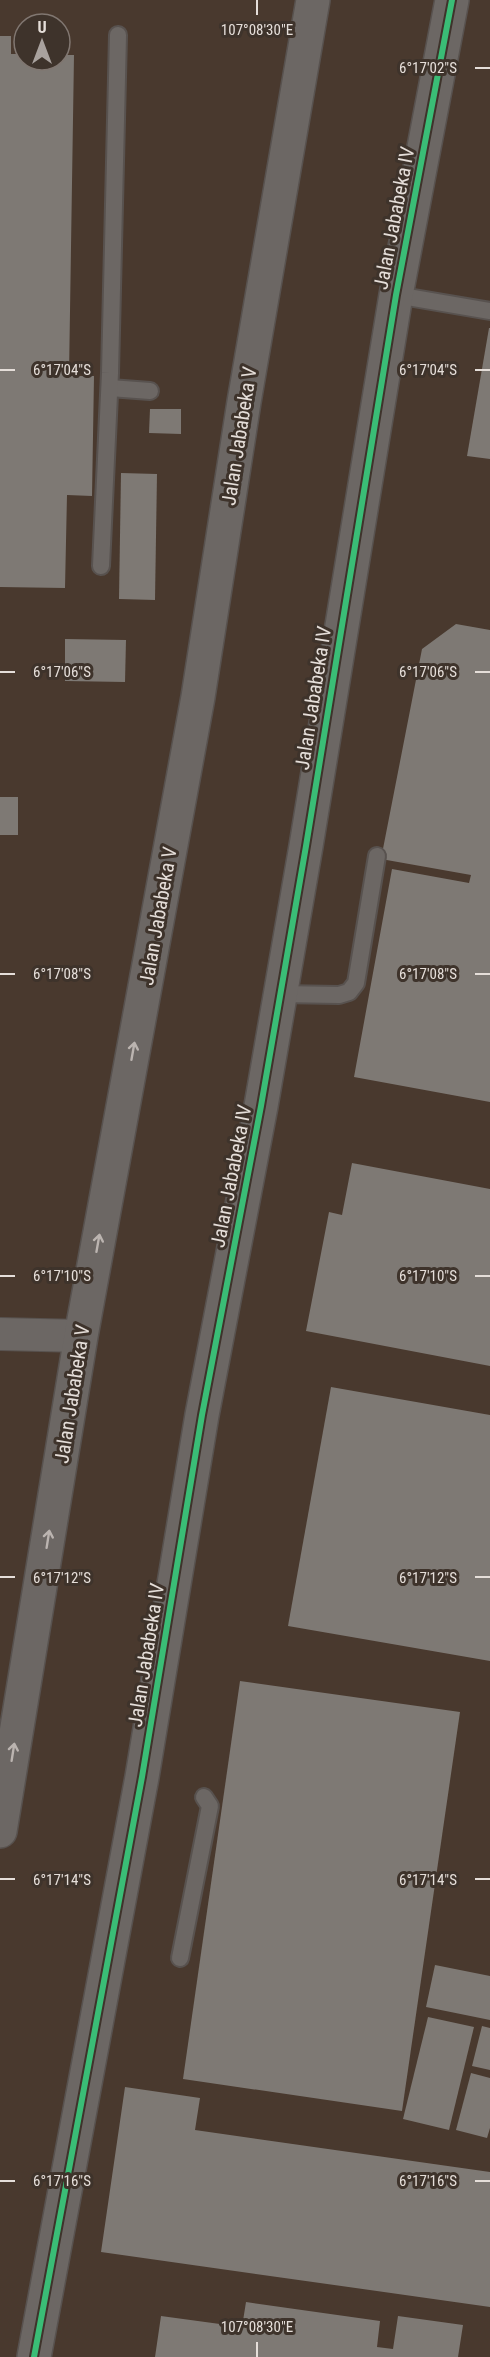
<svg xmlns="http://www.w3.org/2000/svg" width="490" height="2357" font-family="'Roboto Condensed',sans-serif">
	<style>
		.built { fill: #49392e; fill-rule: evenodd }
		.building { fill: #7e7974 }
		.lines { fill: none; stroke-linecap: round; stroke-linejoin: round }
		.service-casing { stroke: #58524f; stroke-width: 20 }
		.minor-casing { stroke: #58524f; stroke-width: 34 }
		.tertiary-casing { stroke: #58524f; stroke-width: 36 }
		.service { stroke: #6c6764; stroke-width: 16 }
		.minor { stroke: #6c6764; stroke-width: 32 }
		.tertiary { stroke: #6c6764; stroke-width: 33 }
		.cycleway-casing { stroke: #3e332b; stroke-width: 10 }
		.cycleway { stroke: #3abd76; stroke-width: 6 }
		.oneway { stroke: #bbb4b0 }
		.ticks { fill: none; stroke: #e5ded9; stroke-width: 2 }
		.labels { text-anchor: middle; dominant-baseline: central; stroke-width: 6; stroke-linejoin: round; paint-order: stroke }
		.street-label { font-size: 20px; fill: #e5ded9; stroke: #3e332b }
		.ticks-label { font-size: 15px; text-anchor: middle; fill: #e5ded9; stroke: #3e332b; stroke-width: 6; stroke-linejoin: round; paint-order: stroke }
	</style>
	<rect width="100%" height="100%" fill="#3a342f"/>
	<path class="built" d="M0 0H490V2357H0ZM24 24H60V60H24Z"/>
	<g class="building">
		<polygon points="0,36 11,36 11,54 24,54 24,60 60,60 60,55 74,55 69,376 94,376 92,496 67,495 65,588 0,587"/>
		<polygon points="489,328 490,328 490,459 467,456"/>
		<polygon points="150,409 181,409 181,434 149,433"/>
		<polygon points="121,473 157,474 155,600 119,599"/>
		<polygon points="456,624 490,630 490,1102 354,1077 392,869 469,883 471,875 381,859 422,649"/>
		<polygon points="65,639 126,640 125,682 65,681"/>
		<rect x="0" y="797" width="18" height="38"/>
		<polygon points="352,1163 490,1189 490,1366 306,1331 329,1212 342,1215"/>
		<polygon points="331,1387 490,1415 490,1661 288,1626"/>
		<polygon points="240,1681 460,1712 402,2111 183,2079"/>
		<polygon points="435,1965 490,1976 490,2020 426,2007"/>
		<polygon points="428,2017 474,2027 449,2130 403,2119"/>
		<polygon points="482,2026 490,2028 490,2070 472,2066"/>
		<polygon points="471,2073 490,2078 490,2128 487,2138 456,2130"/>
		<polygon points="125,2087 200,2098 195,2130 490,2172 490,2307 101,2252"/>
		<polygon points="246,2302 380,2321 377,2347 393,2349 398,2316 463,2325 458,2357 155,2357 161,2316 242,2327"/>
	</g>
	<g class="lines">
		<g class="service-casing">
			<g id="service">
				<polyline points="396,295 490,311"/>
				<polyline points="110,388 150,391"/>
				<polyline points="101,566 110,373 118,35"/>
				<polyline points="279,994 339,995 349,992 356,983 377,856"/>
				<polyline points="180,1958 210,1806 204,1797"/>
			</g>
		</g>
		<g class="minor-casing">
			<polyline id="minor" points="0,1334 81,1336"/>
		</g>
		<g class="tertiary-casing">
			<g id="tertiary">
				<polyline points="0,1831 81,1336 198,697 244,402 313,0"/>
				<polyline points="34,2357 142,1777 202,1415 261,1106 306,846 396,295 452,0"/>
			</g>
		</g>
		<use href="#service" class="service"/>
		<use href="#minor" class="minor"/>
		<use href="#tertiary" class="tertiary"/>
		<g class="cycleway-casing">
			<polyline id="cycleway" points="34,2357 142,1777 202,1415 261,1106 306,846 396,295 452,0"/>
		</g>
		<use href="#cycleway" class="cycleway"/>
	</g>
	<defs><path id="oneway-shaft" d="M-6 0H5M1.5-3L5.5 0L1.5 3" fill="none" stroke-width="1.6" stroke-linecap="round" stroke-linejoin="round" transform="scale(1.5)"/></defs>
	<g class="oneway">
		<use href="#oneway-shaft" transform="translate(133 1051) rotate(-80)"/>
		<use href="#oneway-shaft" transform="translate(98 1243) rotate(-80)"/>
		<use href="#oneway-shaft" transform="translate(48 1539) rotate(-81)"/>
		<use href="#oneway-shaft" transform="translate(13 1752) rotate(-81)"/>
	</g>
	<path class="ticks" d="M257 0V15M475 68H490M0 370H15M475 370H490M0 672H15M475 672H490M0 974H15M475 974H490M0 1276H15M475 1276H490M0 1577H15M475 1577H490M0 1879H15M475 1879H490M0 2181H15M475 2181H490M257 2342V2357"/>
	<g class="labels">
		<g class="street-label">
			<text transform="translate(394 218) rotate(-79)">Jalan Jababeka IV</text>
			<text transform="translate(239 436) rotate(-81)">Jalan Jababeka V</text>
			<text transform="translate(313 698) rotate(-81)">Jalan Jababeka IV</text>
			<text transform="translate(158 916) rotate(-80)">Jalan Jababeka V</text>
			<text transform="translate(231 1176) rotate(-79)">Jalan Jababeka IV</text>
			<text transform="translate(72 1394) rotate(-81)">Jalan Jababeka V</text>
			<text transform="translate(146 1655) rotate(-81)">Jalan Jababeka IV</text>
		</g>
	</g>
	<g class="ticks-label">
		<text x="257" y="35">107°08'30"E</text>
		<text x="428" y="73">6°17'02"S</text>
		<text x="62" y="375">6°17'04"S</text>
		<text x="428" y="375">6°17'04"S</text>
		<text x="62" y="677">6°17'06"S</text>
		<text x="428" y="677">6°17'06"S</text>
		<text x="62" y="979">6°17'08"S</text>
		<text x="428" y="979">6°17'08"S</text>
		<text x="62" y="1281">6°17'10"S</text>
		<text x="428" y="1281">6°17'10"S</text>
		<text x="62" y="1583">6°17'12"S</text>
		<text x="428" y="1583">6°17'12"S</text>
		<text x="62" y="1885">6°17'14"S</text>
		<text x="428" y="1885">6°17'14"S</text>
		<text x="62" y="2186">6°17'16"S</text>
		<text x="428" y="2186">6°17'16"S</text>
		<text x="257" y="2332">107°08'30"E</text>
	</g>
	<g transform="translate(42 42)"><circle r="28" fill="#3e332b" stroke="#817771" stroke-width="1.5"/>
	<path d="M0-4.5L10 22L0 15L-10 22Z" fill="#a9a29e"/>
	<text y="-9" font-size="16" font-weight="bold" text-anchor="middle" fill="#e5ded9">U</text>
	</g>
</svg>
